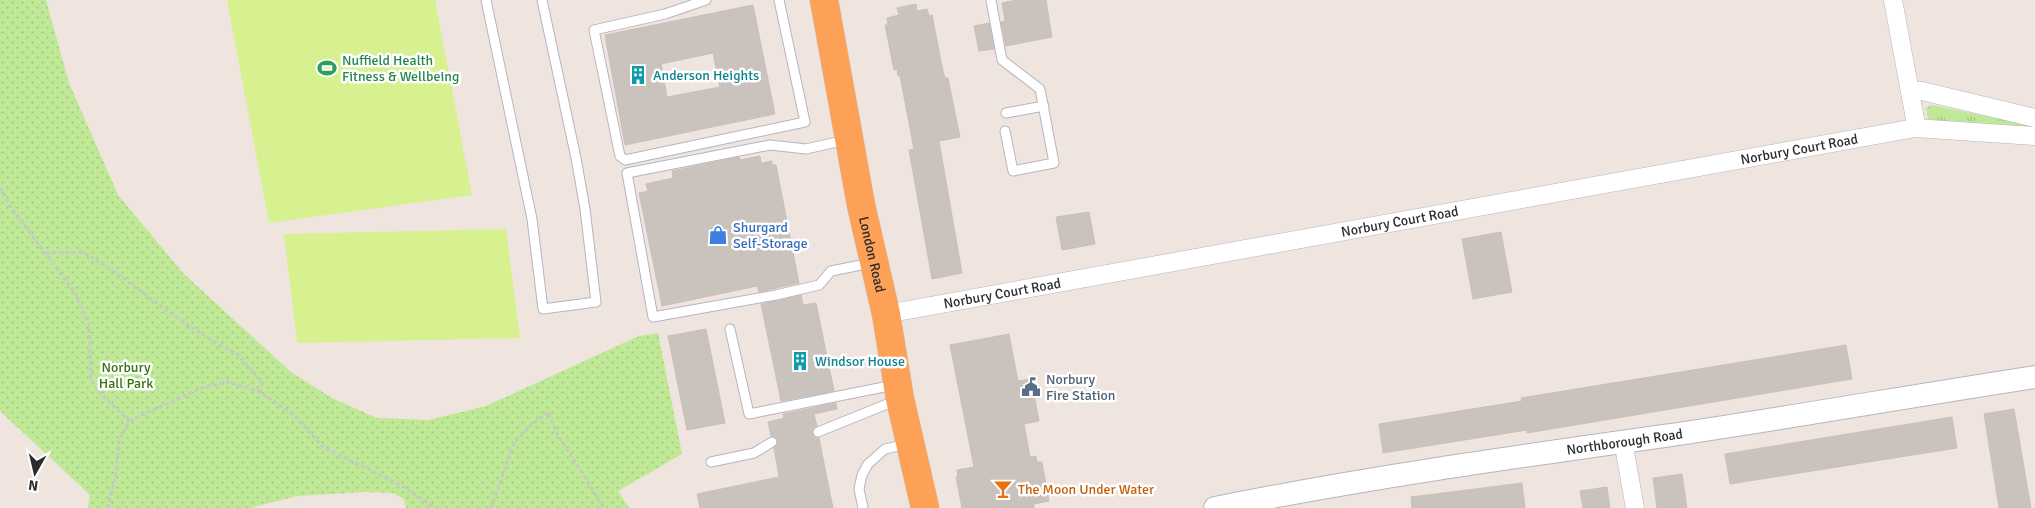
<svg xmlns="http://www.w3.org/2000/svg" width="2035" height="508" font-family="Signika,sans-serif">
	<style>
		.grass { fill: url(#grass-tufts) }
		.park { fill: url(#park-dots) }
		.pitch { fill: #d7f191 }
		.building { fill: #cac2bd; stroke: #cbc0b7; fill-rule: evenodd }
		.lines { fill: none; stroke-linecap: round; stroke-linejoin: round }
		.service-casing { stroke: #b2b6c1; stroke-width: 11 }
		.minor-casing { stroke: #b2b6c1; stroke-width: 19 }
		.tertiary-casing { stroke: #b2b6c1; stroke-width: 24 }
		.trunk-casing { stroke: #c8c8c8; stroke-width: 29 }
		.path { stroke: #c8c8c8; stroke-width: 3; stroke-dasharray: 4 2.5; stroke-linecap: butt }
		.service { stroke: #fff; stroke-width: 9 }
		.minor { stroke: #fff; stroke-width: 18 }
		.tertiary { stroke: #fff; stroke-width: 22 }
		.trunk { stroke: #fda157; stroke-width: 28 }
		.labels { text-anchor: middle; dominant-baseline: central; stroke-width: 5; stroke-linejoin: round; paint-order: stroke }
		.leisure-label { font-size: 14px; fill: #27864d; stroke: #fff; text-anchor: start }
		.culture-label { font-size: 14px; fill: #0d838f; stroke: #fff; text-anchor: start }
		.street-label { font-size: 14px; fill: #2c2c2c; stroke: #fff }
		.shop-label { font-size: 14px; fill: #366cbe; stroke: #fff; text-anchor: start }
		.park-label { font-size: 14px; fill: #367015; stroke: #fff }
		.service-label { font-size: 14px; fill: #4e5e75; stroke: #fff; text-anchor: start }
		.food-label { font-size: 14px; fill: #c56008; stroke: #fff; text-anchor: start }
	</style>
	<defs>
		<pattern id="grass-tufts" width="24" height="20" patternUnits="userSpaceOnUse" patternTransform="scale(1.25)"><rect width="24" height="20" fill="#bfe996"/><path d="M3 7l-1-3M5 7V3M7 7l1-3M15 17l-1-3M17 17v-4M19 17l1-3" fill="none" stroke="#a4c881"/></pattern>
		<pattern id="park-dots" width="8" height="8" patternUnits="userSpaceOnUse" patternTransform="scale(1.25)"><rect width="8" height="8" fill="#bfe996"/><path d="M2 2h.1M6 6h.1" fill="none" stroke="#a4c881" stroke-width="1.8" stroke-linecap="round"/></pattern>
	</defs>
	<rect width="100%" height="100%" fill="#efe5de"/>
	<polygon class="grass" points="1932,105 2024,124 2028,125 2027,127 1933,121 1928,119 1926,108"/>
	<polygon class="park" points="0,0 46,0 69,83 118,195 184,274 292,373 334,399 377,418 429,420 486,406 639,336 658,333 682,454 618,491 629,508 406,508 404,499 393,493 363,492 297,496 250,508 88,508 90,495 0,411"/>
	<g class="pitch">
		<polygon points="227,0 435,0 472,195 269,223"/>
		<polygon points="506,229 520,338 297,343 284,234"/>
	</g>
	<g class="building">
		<polygon points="1016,0 1046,0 1052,37 1006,46 1001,22 1005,21 1002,3"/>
		<polygon points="916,4 917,11 927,9 929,16 932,15 943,71 945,78 948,78 960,137 939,141 962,273 932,279 909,150 914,149 900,76 898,76 897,69 894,70 885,25 888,25 887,18 899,15 897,8"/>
		<path d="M753 5 775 114 625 145 605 35ZM713 53 720 87 667 97 661 64Z"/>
		<polygon points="989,23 994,49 979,51 974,26"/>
		<polygon points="760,156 761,163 772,161 772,165 776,165 799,283 759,292 757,286 662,306 639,193 648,191 646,184 673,178 672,171 739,157 740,160"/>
		<polygon points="1089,212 1095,244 1062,250 1056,217"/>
		<polygon points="1501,232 1512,292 1473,299 1462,239"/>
		<polygon points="801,295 803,305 816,303 834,391 781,401 761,304"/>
		<polygon points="706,329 725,423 687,430 668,336"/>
		<polygon points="1009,334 1018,381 1031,379 1039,421 1024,424 1030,457 1036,456 1037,462 1042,462 1049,501 1034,504 1034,508 962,508 956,477 958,477 957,470 974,467 950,345"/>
		<polygon points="1846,345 1852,379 1527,433 1527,430 1383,453 1379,424 1522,401 1521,398"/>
		<polygon points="836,403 837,409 814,414 817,426 812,432 814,437 819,438 833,508 700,508 697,494 779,477 774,448 778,441 775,437 771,436 768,422 784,418 783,414"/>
		<polygon points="2014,409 2031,508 1999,508 1984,414"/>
		<polygon points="1952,417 1957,448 1730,484 1725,454"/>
		<polygon points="1682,474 1687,508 1657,508 1653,478"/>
		<polygon points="1522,483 1525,508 1412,508 1411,497"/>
		<polygon points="1607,487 1610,508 1583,508 1580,491"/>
	</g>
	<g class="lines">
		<g class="service-casing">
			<g id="service">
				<polyline points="486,0 532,219 543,309 596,302 585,209 576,158 542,0"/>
				<polyline points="706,0 665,14 594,30 620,156 625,160 805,122 779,0"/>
				<polyline points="991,0 1002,60 1040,89 1054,163 1013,171 1005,131"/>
				<polyline points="1006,113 1044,106"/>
				<polyline points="846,140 806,149 770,145 627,173 653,317 776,295 819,285 831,271 871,263"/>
				<polyline points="730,329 749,414 894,385"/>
				<polyline points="818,432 897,400"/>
				<polyline points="711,462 754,453 772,442"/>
				<polyline points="863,508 859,489 862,475 868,464 885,449 907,444"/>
			</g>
		</g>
		<g class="minor-casing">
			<g id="minor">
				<polyline points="1893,0 1915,119 1915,128"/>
				<polyline points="1910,91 1922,91 2035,118"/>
				<path id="s1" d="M886 314 1915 128 2035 136"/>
				<polyline points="1623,441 1635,508"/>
			</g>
		</g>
		<g class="tertiary-casing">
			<g id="tertiary">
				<path id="s2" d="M1215 508C1364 478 1514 457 1664 436 1788 418 1911 396 2035 377"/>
			</g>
		</g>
		<g class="trunk-casing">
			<g id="trunk">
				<path id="s3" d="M824 0 861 205 886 314 900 399 925 508"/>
			</g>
		</g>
		<g class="path">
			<polyline points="0,187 8,203 75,293 89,324 91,380 101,394 129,421"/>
			<polyline points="46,253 83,252 115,272 170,313 214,342 237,354 262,382 260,392"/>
			<polyline points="108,508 116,473 119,441 129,421 204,387 228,382 260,392 295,416 323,447 404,487 435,508"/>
			<polyline points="491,508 514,443 531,425 548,412 558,435 604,508"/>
		</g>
		<use href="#service" class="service"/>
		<use href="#minor" class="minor"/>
		<use href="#tertiary" class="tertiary"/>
		<use href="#trunk" class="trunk"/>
	</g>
	<defs>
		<g id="stadium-bare" transform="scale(1.5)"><path d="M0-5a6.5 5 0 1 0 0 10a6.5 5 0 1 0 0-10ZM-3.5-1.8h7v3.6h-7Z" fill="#2e9e5b" stroke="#fff" stroke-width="2.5" paint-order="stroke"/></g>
		<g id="building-bare" transform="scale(1.5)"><path d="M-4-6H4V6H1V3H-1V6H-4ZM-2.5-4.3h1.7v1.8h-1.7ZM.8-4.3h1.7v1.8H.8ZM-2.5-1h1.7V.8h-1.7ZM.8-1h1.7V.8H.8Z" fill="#0f9aa8" stroke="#fff" stroke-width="2.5" paint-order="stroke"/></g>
		<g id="shop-bare" transform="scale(1.5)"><path d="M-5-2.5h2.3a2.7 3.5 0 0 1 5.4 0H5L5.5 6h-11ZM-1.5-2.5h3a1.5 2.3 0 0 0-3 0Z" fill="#3f7fe0" stroke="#fff" stroke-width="2.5" paint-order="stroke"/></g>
		<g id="civic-bare" transform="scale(1.5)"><path d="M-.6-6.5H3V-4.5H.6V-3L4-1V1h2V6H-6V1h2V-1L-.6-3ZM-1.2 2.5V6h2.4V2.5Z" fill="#5c6f8a" stroke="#fff" stroke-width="2.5" paint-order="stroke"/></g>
		<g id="bar-bare" transform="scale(1.5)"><path d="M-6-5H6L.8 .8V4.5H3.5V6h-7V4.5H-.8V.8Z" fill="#e8710a" stroke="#fff" stroke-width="2.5" paint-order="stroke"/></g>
	</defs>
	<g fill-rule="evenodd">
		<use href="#stadium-bare" x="327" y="68"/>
		<use href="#building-bare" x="638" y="75"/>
		<use href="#shop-bare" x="718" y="235"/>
		<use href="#building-bare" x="800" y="361"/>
		<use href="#civic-bare" x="1031" y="387"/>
		<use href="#bar-bare" x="1003" y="489"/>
	</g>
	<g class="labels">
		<g class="leisure-label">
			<text x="342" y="60">Nuffield Health<tspan x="342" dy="16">Fitness &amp; Wellbeing</tspan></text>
		</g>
		<g class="culture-label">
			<text x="653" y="75">Anderson Heights</text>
			<text x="815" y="361">Windsor House</text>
		</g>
		<g class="street-label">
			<text stroke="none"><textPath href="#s1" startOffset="928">Norbury Court Road</textPath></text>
			<text stroke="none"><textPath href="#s1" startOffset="522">Norbury Court Road</textPath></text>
			<text stroke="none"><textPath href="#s3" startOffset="259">London Road</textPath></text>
			<text stroke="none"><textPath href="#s1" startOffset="118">Norbury Court Road</textPath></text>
			<text stroke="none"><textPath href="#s2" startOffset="415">Northborough Road</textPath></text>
		</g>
		<g class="shop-label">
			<text x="733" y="227">Shurgard<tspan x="733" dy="16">Self-Storage</tspan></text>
		</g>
		<g class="park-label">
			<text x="126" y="367">Norbury<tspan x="126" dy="16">Hall Park</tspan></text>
		</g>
		<g class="service-label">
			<text x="1046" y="379">Norbury<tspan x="1046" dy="16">Fire Station</tspan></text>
		</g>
		<g class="food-label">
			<text x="1018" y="489">The Moon Under Water</text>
		</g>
	</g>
	<g transform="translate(35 473) rotate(188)" stroke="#ffffff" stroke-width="4" paint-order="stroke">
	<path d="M0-4L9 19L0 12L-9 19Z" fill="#2c2c2c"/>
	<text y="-8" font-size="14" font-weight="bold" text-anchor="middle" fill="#2c2c2c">N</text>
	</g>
</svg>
